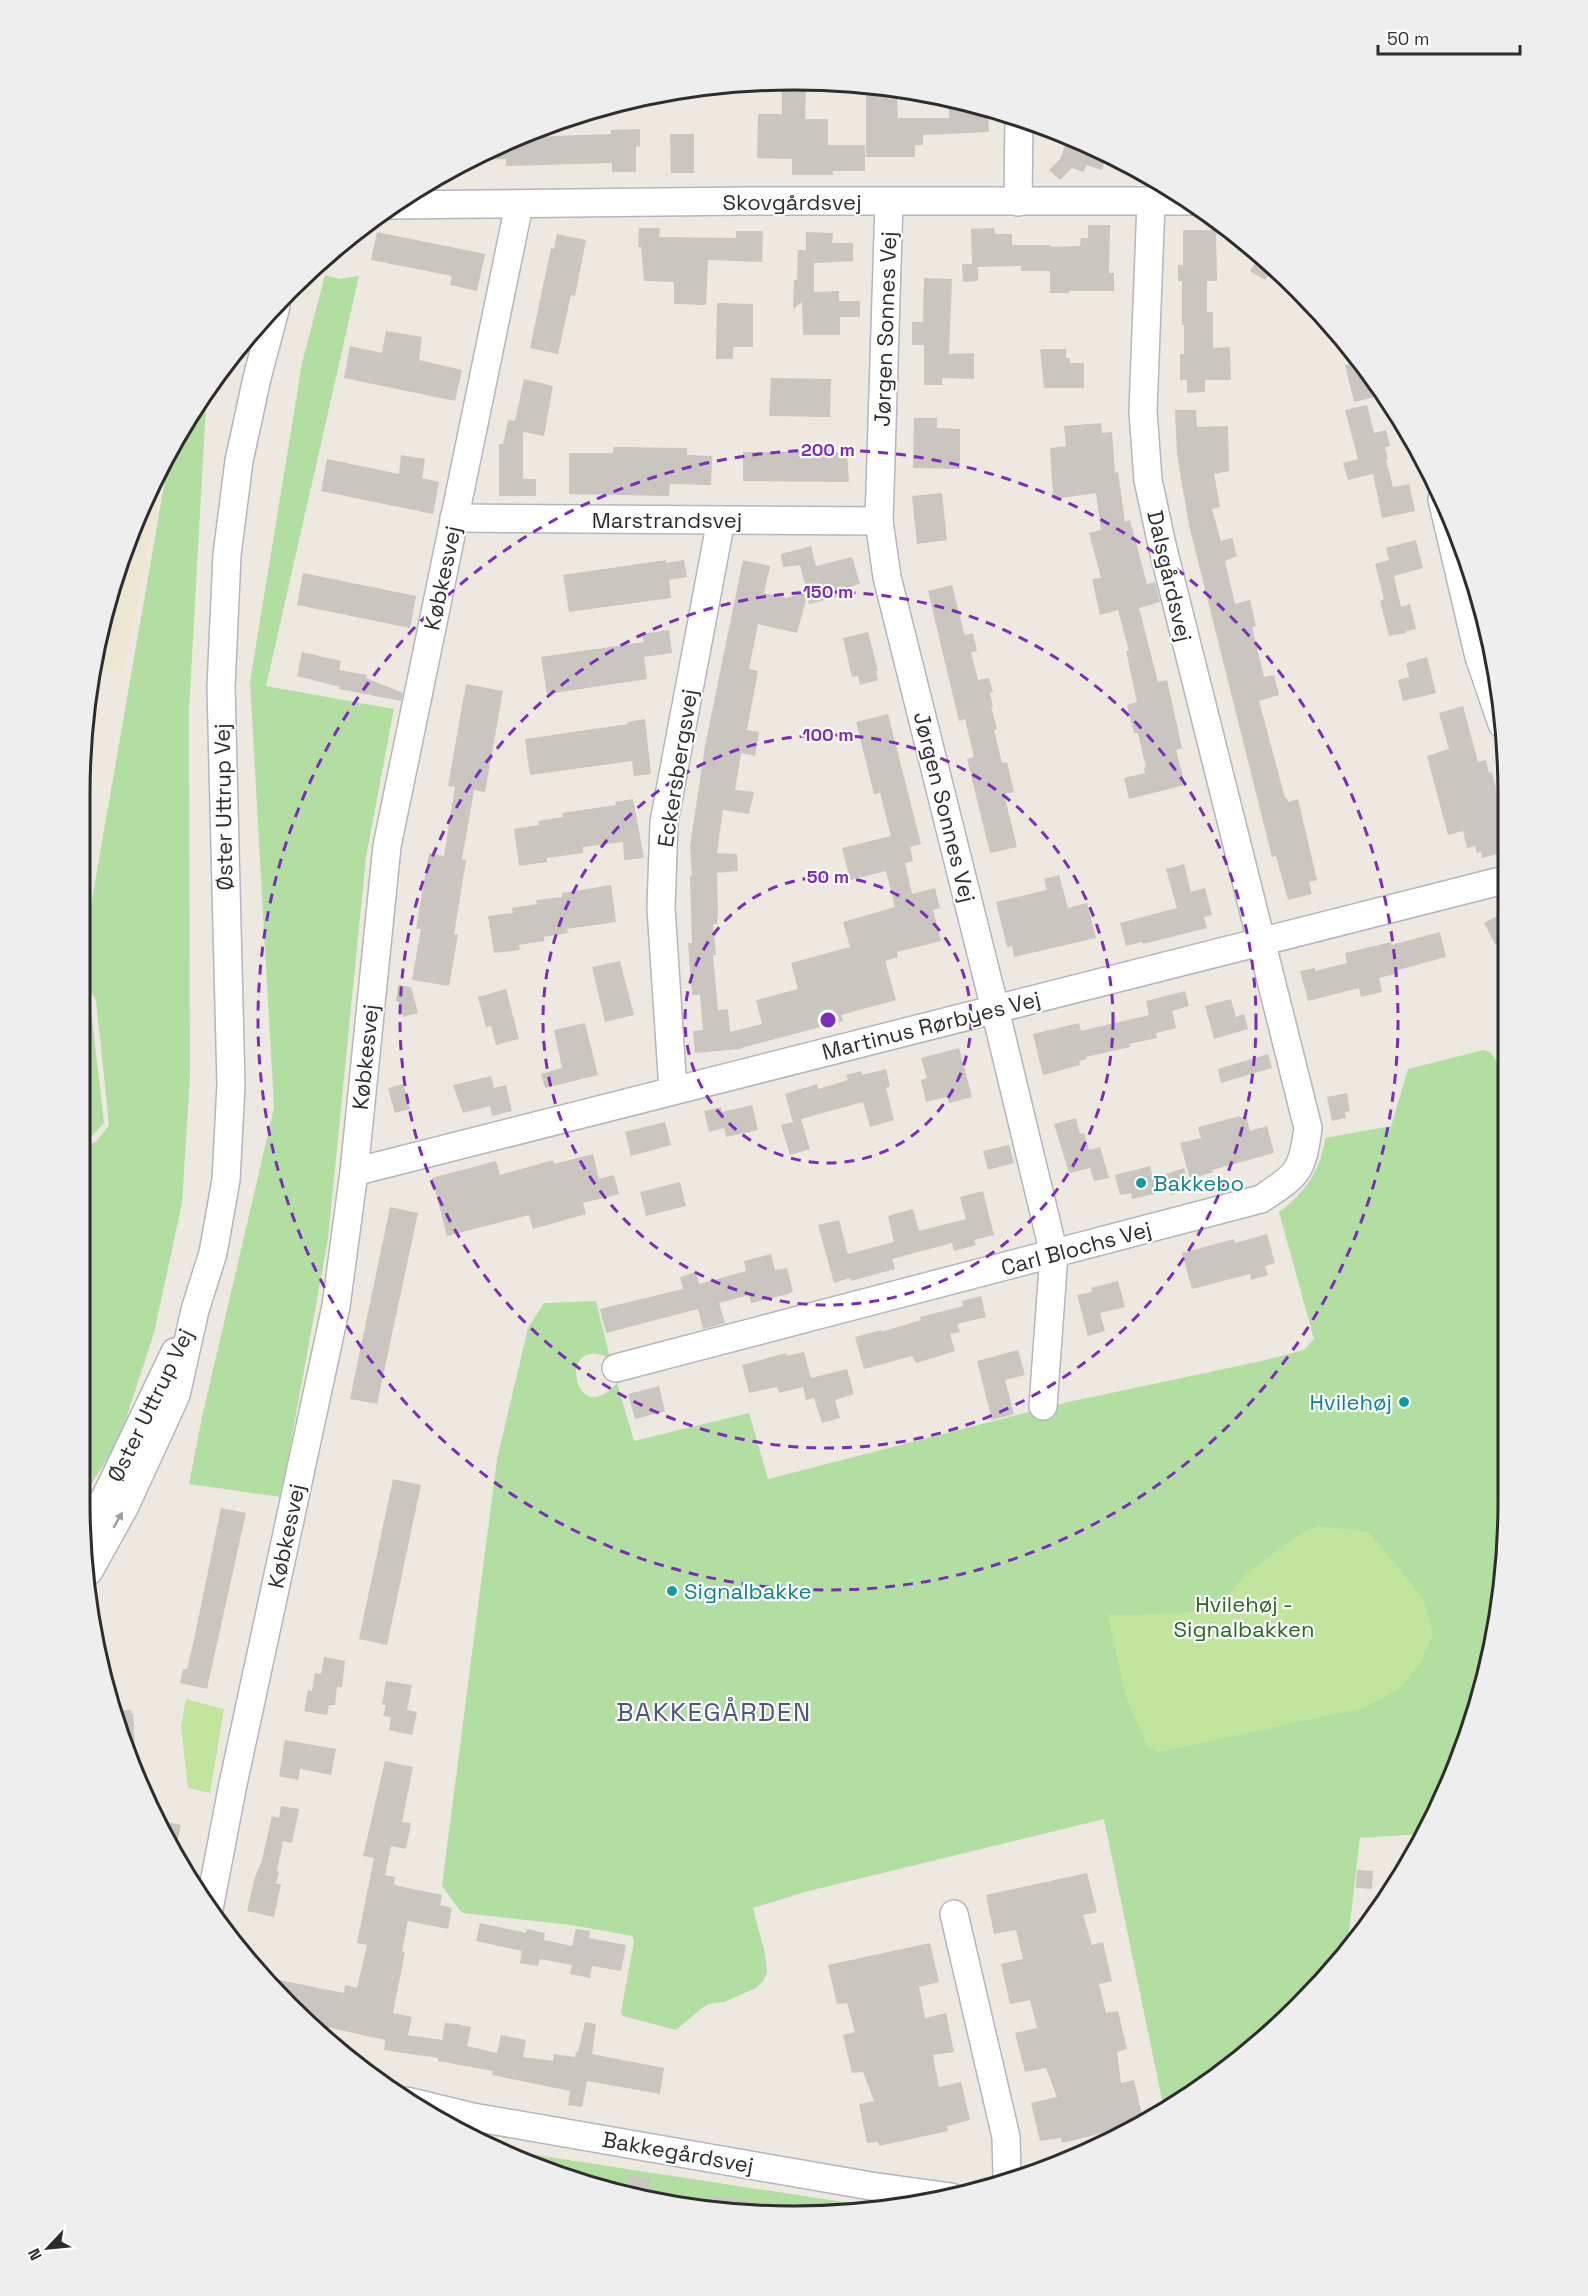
<svg xmlns="http://www.w3.org/2000/svg" width="1588" height="2296" font-family="'Space Grotesk',sans-serif">
	<style>
		.education { fill: #ede6d1 }
		.green { fill: #b2dfa1 }
		.pitch { fill: #c2e59e }
		.building { fill: #c9c5bf }
		.lines { fill: none; stroke-linecap: round; stroke-linejoin: round }
		.minor-casing { stroke: #b4b5bf; stroke-width: 30 }
		.minor { stroke: #fff; stroke-width: 27 }
		.oneway { fill: #a0a0a0 }
		.ring { fill: none; stroke: #7b2cbf; stroke-width: 3; stroke-dasharray: 10 8 }
		.culture-dot { fill: #0f9aa8; stroke: #fff; stroke-width: 2 }
		.labels { text-anchor: middle; dominant-baseline: central; stroke-width: 4.5; stroke-linejoin: round; paint-order: stroke }
		.street-label { font-size: 22px; fill: #2d2d2d; stroke: #fff }
		.culture-label { font-size: 22px; fill: #0d838f; stroke: #fff; text-anchor: start }
		.park-label { font-size: 22px; fill: #296620; stroke: #fff }
		.quarter-label { font-size: 26px; letter-spacing: 1.5px; fill: #50547b; stroke: #fff }
		.rim { fill: none; stroke: #2d2d2d; stroke-width: 3 }
		.centre { fill: #7b2cbf; stroke: #fff; stroke-width: 3 }
		.ring-label { font-size: 18px; text-anchor: middle; font-weight: bold; fill: #7b2cbf; stroke: #fff; stroke-width: 4.5; stroke-linejoin: round; paint-order: stroke }
	</style>
	<rect width="100%" height="100%" fill="#ede9e0"/>
	<polygon class="education" points="168,452 124,670 91,674 93,655 118,564"/>
	<g class="green">
		<polygon points="325,275 339,279 359,276 266,686 394,709 366,857 328,1239 281,1497 189,1484 202,1417 274,1108 250,682 302,363"/>
		<polygon points="206,406 189,711 190,1078 182,1203 154,1333 119,1440 80,1502 80,1233 86,1226 80,1198 80,1146 96,1142 109,1125 96,1000 85,985 80,984 80,935 86,934 171,445 175,437 198,408"/>
		<polygon points="80,988 90,1001 104,1123 92,1136 80,1139"/>
		<path d="M1483 1050 1490 1052 1508 1076V1502L1495 1642 1454 1776 1423 1834 1360 1838 1347 1949 1299 2007 1229 2069 1164 2109 1104 1819 805 1892 753 1908 765 1954 767 1972 763 1981 756 1988 724 2002 709 2004 702 2008 676 2030 623 2016 621 2012 634 1941 632 1936 571 1925 462 1913 442 1886 497 1459 528 1328 544 1303 596 1301 610 1358C555 1332 574 1433 617 1383L634 1441 749 1413 768 1479 1068 1402 1257 1362 1304 1350 1314 1339 1279 1212C1305 1193 1321 1170 1325 1138L1391 1126 1408 1069Z"/>
		<polygon points="494,2148 549,2157 882,2208 794,2216 701,2210 520,2162"/>
	</g>
	<g class="pitch">
		<path d="M1318 1526 1369 1532 1423 1598 1433 1634 1421 1662 1399 1689 1363 1708 1159 1752 1148 1748 1125 1694 1108 1615C1133 1614 1200 1616 1220 1605L1246 1574 1297 1536Z"/>
		<polygon points="186,1699 224,1709 210,1793 188,1788 181,1726"/>
	</g>
	<g class="building">
		<polygon points="782,89 806,89 805,119 828,119 828,145 865,145 865,171 833,171 833,175 792,175 792,159 757,158 758,114 782,114"/>
		<polygon points="866,92 887,92 888,99 897,99 898,118 949,118 949,98 988,110 989,132 923,135 923,145 915,145 915,157 866,157"/>
		<polygon points="640,129 640,146 636,147 636,172 612,172 612,163 506,166 506,159 472,160 521,134 532,130 532,137 611,134 611,130"/>
		<polygon points="670,134 694,134 694,173 671,173"/>
		<polygon points="1069,135 1107,155 1102,170 1086,165 1084,172 1072,168 1060,180 1049,170 1060,159"/>
		<polygon points="1088,225 1110,225 1109,273 1114,273 1114,291 1069,291 1070,293 1050,293 1050,271 1021,271 1021,266 978,267 978,281 963,282 962,264 972,264 971,229 994,228 995,234 1012,234 1012,245 1051,245 1051,247 1080,246 1081,238 1088,238"/>
		<polygon points="639,228 660,228 659,237 736,238 736,231 763,231 762,262 708,260 706,305 674,304 674,282 644,281 641,247 638,247"/>
		<polygon points="1183,230 1216,230 1217,281 1207,281 1207,312 1213,312 1213,348 1230,347 1231,380 1205,380 1205,392 1187,393 1187,380 1180,380 1180,354 1184,354 1184,325 1182,325 1182,281 1178,281 1178,265 1183,265"/>
		<polygon points="377,232 485,254 477,291 450,285 452,276 371,260"/>
		<polygon points="806,232 833,233 832,243 853,243 853,261 814,263 814,292 839,291 839,301 860,301 860,317 840,317 840,335 803,335 802,302 793,309 794,280 797,280 798,250 806,250"/>
		<polygon points="557,234 586,240 575,296 571,295 558,354 530,348 551,248 554,249"/>
		<polygon points="1260,256 1273,267 1265,280 1250,271"/>
		<polygon points="924,278 952,279 949,354 974,353 974,379 942,378 942,385 924,385 924,345 912,345 912,322 923,322"/>
		<polygon points="717,303 753,304 753,347 733,347 733,359 716,359"/>
		<polygon points="386,331 422,337 419,360 462,370 455,401 344,378 350,346 382,353"/>
		<polygon points="1045,349 1066,349 1066,358 1070,358 1070,363 1084,363 1084,388 1044,388 1040,350"/>
		<polygon points="1362,361 1376,384 1379,396 1354,402 1345,365"/>
		<polygon points="771,378 831,379 830,417 769,416"/>
		<polygon points="524,379 553,386 544,436 523,432 523,479 536,479 536,496 499,496 499,444 503,444 508,420 515,421"/>
		<polygon points="1367,405 1374,433 1386,430 1390,446 1385,447 1388,459 1386,460 1393,487 1409,484 1415,511 1382,518 1373,474 1348,480 1343,463 1358,459 1345,410"/>
		<polygon points="1175,410 1196,410 1197,427 1228,426 1229,471 1214,474 1220,507 1212,509 1221,541 1232,538 1237,556 1225,561 1235,604 1250,600 1256,626 1252,627 1264,677 1274,675 1279,695 1259,701 1285,798 1287,798 1288,802 1298,799 1317,880 1309,882 1312,894 1288,900 1276,856 1272,857 1189,525 1177,454"/>
		<polygon points="914,418 937,418 937,428 960,429 960,469 913,468"/>
		<polygon points="1101,423 1102,433 1112,432 1115,473 1118,472 1125,522 1130,520 1147,584 1155,582 1160,602 1139,608 1158,682 1167,680 1182,748 1176,750 1185,785 1129,799 1124,778 1145,773 1144,768 1146,767 1138,733 1134,733 1127,705 1137,702 1126,651 1129,651 1118,610 1100,615 1092,579 1101,578 1089,533 1101,530 1096,493 1054,499 1052,481 1050,448 1066,446 1064,426"/>
		<polygon points="613,447 687,448 687,455 712,456 711,485 670,484 669,496 569,494 569,453 613,453"/>
		<polygon points="743,452 847,452 849,482 743,481"/>
		<polygon points="401,455 425,459 422,478 439,482 433,514 321,491 327,459 399,474"/>
		<polygon points="942,493 947,540 917,544 912,496"/>
		<polygon points="1416,540 1423,568 1394,576 1401,607 1410,604 1416,629 1406,631 1406,633 1389,636 1380,601 1384,599 1375,564 1389,560 1386,548"/>
		<polygon points="811,546 816,566 852,557 860,584 843,589 844,595 809,604 807,596 797,633 758,624 749,669 758,671 747,730 759,732 755,756 741,753 735,790 754,792 749,814 723,810 717,853 737,854 738,871 717,873 718,914 717,924 713,924 716,955 713,955 718,1010 728,1009 730,1032 762,1024 756,1000 798,989 791,963 850,947 843,922 895,907 886,871 850,880 842,848 891,836 880,793 874,794 856,722 888,714 921,844 910,847 913,861 905,863 912,894 935,888 940,908 933,910 941,941 897,952 898,957 885,961 896,1000 841,1015 843,1021 741,1048 741,1049 695,1053 693,1031 703,1030 700,995 692,995 688,943 692,943 690,876 692,875 690,847 705,746 743,560 770,566 764,593 786,598 807,592 800,565 783,567 781,554"/>
		<polygon points="666,560 666,563 684,560 687,577 669,580 671,598 569,612 563,575"/>
		<polygon points="303,573 416,596 410,628 297,605"/>
		<polygon points="952,585 964,633 966,635 973,633 977,651 971,652 978,680 989,678 993,692 990,693 993,707 991,707 997,729 994,730 1002,763 1007,762 1014,792 1004,794 1017,847 990,853 967,759 974,757 965,719 959,721 928,591"/>
		<polygon points="669,630 672,653 644,657 647,679 547,694 541,657 644,642 642,634"/>
		<polygon points="868,632 878,671 876,671 878,680 860,685 858,676 852,677 843,638"/>
		<polygon points="302,652 341,661 339,670 367,675 366,678 403,693 401,701 339,689 340,687 297,676"/>
		<polygon points="1427,657 1436,693 1403,701 1398,680 1409,677 1406,663"/>
		<polygon points="466,684 503,691 485,792 474,790 462,859 466,860 454,934 458,934 449,986 412,980 421,929 416,929 429,853 444,856 455,787 448,786"/>
		<polygon points="1463,706 1478,762 1486,760 1489,773 1492,772 1506,830 1509,829 1509,851 1482,858 1481,852 1477,853 1475,846 1467,848 1463,831 1448,835 1427,756 1449,749 1439,713"/>
		<polygon points="645,719 651,774 634,776 632,761 530,775 525,739 628,724 627,722"/>
		<polygon points="633,799 644,858 624,860 623,842 583,847 583,853 547,858 547,862 519,866 514,829 539,825 538,821 563,817 562,813 616,805 615,802"/>
		<polygon points="1184,864 1191,892 1205,888 1212,915 1204,917 1207,928 1143,944 1142,942 1126,946 1120,923 1177,908 1166,869"/>
		<polygon points="1059,875 1068,908 1087,903 1096,938 1014,957 1012,946 1007,947 996,902 1047,890 1044,879"/>
		<polygon points="611,885 616,922 567,929 568,933 544,937 544,941 519,945 520,950 494,953 488,916 513,913 512,908 537,904 536,900 562,897 562,893"/>
		<polygon points="1509,910 1509,937 1495,944 1484,923"/>
		<polygon points="1440,932 1446,957 1398,970 1399,973 1379,978 1382,992 1361,997 1359,988 1308,1001 1300,971 1315,968 1315,971 1347,963 1345,953 1391,942 1391,945"/>
		<polygon points="620,961 634,1015 605,1022 592,967"/>
		<polygon points="398,985 411,987 418,1013 403,1017 399,1002 396,1001"/>
		<polygon points="506,989 519,1039 496,1045 491,1026 486,1027 478,997"/>
		<polygon points="1185,991 1189,1006 1172,1011 1176,1028 1156,1033 1157,1038 1129,1044 1130,1047 1086,1057 1087,1059 1079,1061 1080,1065 1043,1075 1033,1034 1079,1023 1081,1031 1149,1015 1146,1001"/>
		<polygon points="1231,999 1236,1017 1244,1014 1248,1029 1214,1039 1205,1006"/>
		<polygon points="585,1023 598,1075 545,1088 541,1074 562,1068 554,1030"/>
		<polygon points="959,1048 972,1097 949,1103 947,1097 926,1102 921,1080 927,1078 921,1058"/>
		<polygon points="1268,1054 1272,1068 1221,1083 1218,1069"/>
		<polygon points="886,1069 890,1086 886,1088 894,1120 870,1127 863,1102 801,1119 810,1149 790,1155 781,1125 793,1122 785,1094 817,1084 818,1089 848,1080 846,1075 861,1071 862,1075"/>
		<polygon points="491,1076 494,1088 506,1085 512,1111 492,1116 490,1106 463,1113 453,1085"/>
		<polygon points="403,1084 410,1109 395,1113 388,1088"/>
		<polygon points="1347,1093 1350,1111 1345,1112 1346,1118 1332,1121 1327,1097"/>
		<polygon points="752,1105 758,1130 726,1137 724,1128 709,1132 704,1111 721,1107 722,1112"/>
		<polygon points="1240,1116 1241,1118 1246,1116 1250,1131 1267,1126 1274,1153 1212,1170 1213,1172 1190,1179 1180,1143 1201,1138 1198,1127"/>
		<polygon points="1076,1118 1080,1134 1084,1133 1089,1150 1100,1147 1109,1178 1094,1181 1090,1168 1069,1173 1054,1124"/>
		<polygon points="665,1122 671,1145 631,1156 625,1132"/>
		<polygon points="1009,1145 1014,1163 988,1170 983,1151"/>
		<polygon points="593,1154 599,1179 614,1175 619,1194 583,1203 586,1214 533,1229 529,1215 447,1236 432,1178 496,1161 500,1175 553,1160 554,1164"/>
		<polygon points="1150,1166 1153,1178 1184,1168 1190,1189 1171,1195 1170,1190 1132,1199 1131,1193 1120,1195 1115,1175"/>
		<polygon points="680,1182 686,1206 646,1216 640,1192"/>
		<polygon points="983,1191 994,1235 974,1240 976,1245 954,1251 952,1243 892,1259 895,1269 851,1281 850,1278 834,1283 818,1225 839,1220 848,1254 894,1242 888,1216 913,1209 919,1231 966,1219 960,1197"/>
		<polygon points="390,1207 418,1213 377,1404 350,1399"/>
		<polygon points="1267,1234 1275,1263 1265,1266 1268,1275 1251,1280 1250,1274 1192,1289 1182,1253 1234,1239 1235,1243"/>
		<polygon points="771,1254 775,1270 787,1268 793,1291 788,1294 751,1303 749,1295 719,1303 725,1323 703,1329 698,1309 606,1333 600,1309 683,1289 680,1277 696,1272 699,1284 746,1271 744,1261"/>
		<polygon points="1118,1281 1125,1307 1100,1313 1105,1331 1088,1336 1077,1295 1092,1292 1091,1288"/>
		<polygon points="981,1296 986,1317 957,1324 960,1332 950,1334 955,1351 916,1363 912,1356 864,1369 855,1337 881,1330 881,1332 921,1320 920,1317 963,1306 962,1301"/>
		<polygon points="1018,1350 1025,1375 1005,1380 1014,1414 992,1420 977,1361"/>
		<polygon points="804,1352 811,1378 847,1369 854,1394 835,1400 840,1418 822,1423 814,1398 806,1400 803,1387 779,1393 777,1387 749,1393 742,1365 786,1353 787,1356"/>
		<polygon points="659,1386 665,1411 635,1419 628,1394"/>
		<polygon points="393,1479 421,1485 387,1645 359,1639"/>
		<polygon points="221,1508 246,1513 207,1689 180,1683 183,1669 187,1669 195,1635"/>
		<polygon points="324,1657 345,1661 342,1687 337,1687 335,1705 329,1705 327,1715 304,1711 308,1690 312,1691 315,1673 321,1674"/>
		<polygon points="386,1681 412,1685 407,1710 417,1712 412,1735 389,1730 391,1717 383,1716 386,1705 382,1705"/>
		<polygon points="131,1710 131,1714 133,1713 136,1767 131,1768 112,1711"/>
		<polygon points="285,1740 336,1749 331,1775 300,1769 298,1780 279,1776"/>
		<polygon points="385,1761 413,1767 402,1822 411,1823 406,1849 391,1846 385,1875 395,1877 394,1884 398,1886 442,1895 440,1905 452,1908 448,1929 408,1921 402,1952 405,1952 393,2013 412,2017 408,2035 442,2040 445,2023 457,2024 471,2027 467,2046 497,2053 501,2035 526,2040 523,2057 553,2061 554,2054 575,2057 576,2051 578,2052 585,2022 596,2024 592,2054 664,2068 660,2094 587,2081 582,2107 568,2105 570,2091 492,2075 493,2071 438,2061 438,2058 384,2050 385,2040 309,2023 269,1978 344,1993 345,1985 357,1988 367,1945 357,1943 374,1858 363,1856"/>
		<polygon points="281,1806 299,1809 292,1843 283,1841 277,1871 279,1872 276,1884 281,1884 274,1917 247,1911 255,1877 262,1860 272,1816 279,1818"/>
		<polygon points="158,1820 181,1825 175,1853 165,1834"/>
		<polygon points="1357,1870 1373,1871 1372,1889 1356,1888"/>
		<polygon points="1087,1873 1097,1912 1083,1915 1092,1945 1103,1942 1112,1981 1099,1984 1106,2013 1118,2011 1127,2049 1117,2052 1121,2083 1134,2080 1143,2119 1130,2122 1131,2126 1062,2143 1061,2138 1040,2141 1031,2103 1057,2097 1046,2068 1025,2072 1015,2033 1037,2028 1030,2000 1010,2004 1001,1964 1023,1959 1016,1930 994,1934 986,1895"/>
		<polygon points="480,1923 526,1933 527,1929 545,1933 544,1940 572,1946 576,1929 590,1931 589,1938 626,1945 621,1971 592,1966 590,1978 570,1974 572,1965 540,1959 538,1966 520,1963 522,1951 476,1941"/>
		<polygon points="930,1943 939,1982 919,1987 925,2018 946,2013 954,2052 933,2055 939,2087 961,2082 970,2120 947,2126 948,2131 879,2146 878,2142 867,2143 859,2104 874,2101 863,2072 852,2073 843,2035 855,2032 847,2003 837,2004 828,1965"/>
		<polygon points="628,2174 650,2179 647,2196 626,2190"/>
		<polygon points="714,2196 759,2203 758,2214 712,2211"/>
	</g>
	<g class="lines">
		<g class="minor-casing">
			<g id="minor">
				<polyline points="889,202 879,521 887,577 992,997 1054,1254 1043,1406"/>
				<polyline points="1018,202 1019,119"/>
				<polyline points="391,205 746,201 1192,201"/>
				<polyline points="1442,499 1479,657 1502,724"/>
				<polyline points="454,518 879,521"/>
				<polyline points="673,1090 661,908 664,822 721,520"/>
				<polyline points="354,1172 1508,879"/>
				<path d="M616 1368 1261 1199C1298 1174 1302 1173 1308 1128L1162 545 1148 480 1143 411 1151 202"/>
				<polyline points="83,1529 105,1498 175,1352"/>
				<polyline points="89,1571 124,1508 176,1395 195,1310 213,1253 226,1180 231,1085 221,687 227,555 239,461 257,378 276,306"/>
				<polyline points="209,1909 233,1784 336,1306 354,1172 387,846 519,205"/>
				<polyline points="954,1914 1006,2137 1007,2178"/>
				<polyline points="407,2101 473,2117 871,2186 951,2197"/>
			</g>
		</g>
		<use href="#minor" class="minor"/>
	</g>
	<defs><path id="oneway-solid" d="M-6-.8H1V-3.2L6.5 0L1 3.2V.8H-6Z" transform="scale(1.5)"/></defs>
	<use class="oneway" href="#oneway-solid" transform="translate(118 1520) rotate(-60)"/>
	<g class="ring">
		<circle cx="828" cy="1020" r="143"/>
		<circle cx="828" cy="1020" r="285"/>
		<circle cx="828" cy="1020" r="428"/>
		<circle cx="828" cy="1020" r="570"/>
	</g>
	<g class="culture-dot">
		<circle cx="1141" cy="1183" r="6"/>
		<circle cx="1404" cy="1402" r="6"/>
		<circle cx="672" cy="1591" r="6"/>
	</g>
	<g class="labels">
		<g class="street-label">
			<text x="792" y="202">Skovgårdsvej</text>
			<text transform="translate(885 329) rotate(-88)">Jørgen Sonnes Vej</text>
			<text x="667" y="520">Marstrandsvej</text>
			<text transform="translate(1170 576) rotate(77)">Dalsgårdsvej</text>
			<text transform="translate(442 578) rotate(-78)">Købkesvej</text>
			<text transform="translate(677 768) rotate(-81)">Eckersbergsvej</text>
			<text transform="translate(223 807) rotate(-91)">Øster Uttrup Vej</text>
			<text transform="translate(945 807) rotate(76)">Jørgen Sonnes Vej</text>
			<text transform="translate(931 1025) rotate(-14)">Martinus Rørbyes Vej</text>
			<text transform="translate(365 1057) rotate(-84)">Købkesvej</text>
			<text transform="translate(1076 1248) rotate(-15)">Carl Blochs Vej</text>
			<text transform="translate(150 1405) rotate(-64)">Øster Uttrup Vej</text>
			<text transform="translate(286 1536) rotate(-78)">Købkesvej</text>
			<text transform="translate(678 2152) rotate(10)">Bakkegårdsvej</text>
		</g>
		<g class="culture-label">
			<text x="1153" y="1183">Bakkebo</text>
			<text x="1392" y="1402" text-anchor="end">Hvilehøj</text>
			<text x="684" y="1591">Signalbakke</text>
		</g>
		<g class="park-label">
			<text x="1244" y="1604">Hvilehøj -<tspan x="1244" dy="25">Signalbakken</tspan></text>
		</g>
		<g class="quarter-label">
			<text x="714" y="1712">BAKKEGÅRDEN</text>
		</g>
	</g>
	<path d="M0 0H1588V2296H0ZM794 90H794A704 704 0 0 1 1498 794V1502A704 704 0 0 1 794 2206H794A704 704 0 0 1 90 1502V794A704 704 0 0 1 794 90Z" fill="#eee" fill-rule="evenodd"/>
	<path class="rim" d="M794 90H794A704 704 0 0 1 1498 794V1502A704 704 0 0 1 794 2206H794A704 704 0 0 1 90 1502V794A704 704 0 0 1 794 90Z"/>
	<circle cx="828" cy="1020" r="9" class="centre"/>
	<g class="ring-label">
		<text x="828" y="456">200 m</text>
		<text x="828" y="598">150 m</text>
		<text x="828" y="741">100 m</text>
		<text x="828" y="883">50 m</text>
	</g>
	<g transform="translate(48 2248) rotate(244)" stroke="#ffffff" stroke-width="4.5" paint-order="stroke">
	<path d="M0-4.5L10 22L0 15L-10 22Z" fill="#2d2d2d"/>
	<text y="-9" font-size="16" font-weight="bold" text-anchor="middle" fill="#2d2d2d">N</text>
	</g>
	<path d="M1378 45v9h142v-9" fill="none" stroke="#2d2d2d" stroke-width="3"/>
	<text x="1387" y="45" font-size="18" fill="#2d2d2d" stroke="#ffffff" stroke-width="4.5" paint-order="stroke">50 m</text>
</svg>
